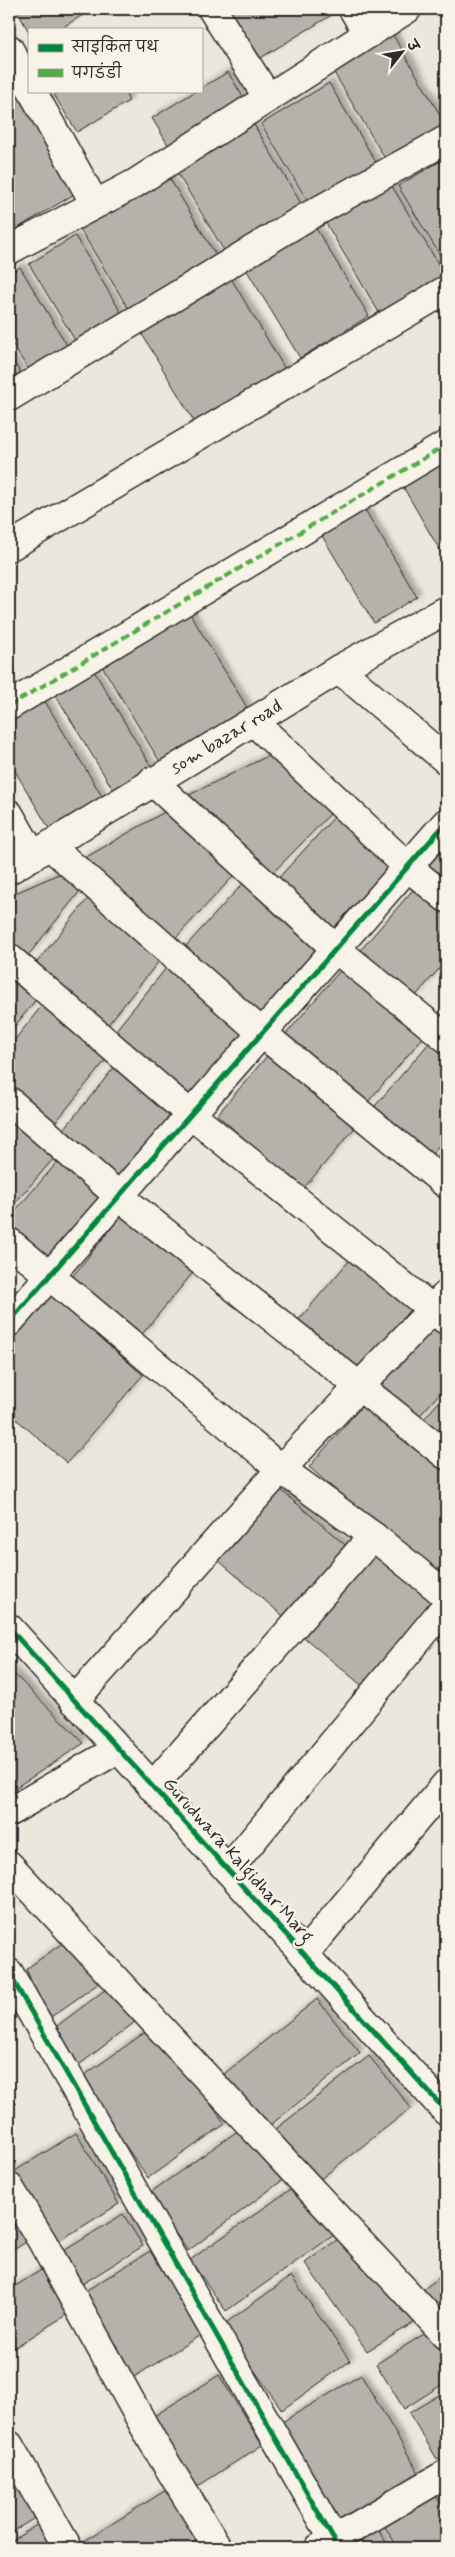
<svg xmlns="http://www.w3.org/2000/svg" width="455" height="2557" font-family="Mynerve,'Playpen Sans Deva',sans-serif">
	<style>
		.building { fill: #b5b2ab; stroke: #2b2b2b; filter: url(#shadow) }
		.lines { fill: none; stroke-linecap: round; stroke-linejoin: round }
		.minor-casing { stroke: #2b2b2b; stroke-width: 31 }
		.minor { stroke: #f7f3e8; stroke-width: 28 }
		.quiet { stroke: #54ab44; stroke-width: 4; stroke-dasharray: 8 4; stroke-linecap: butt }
		.cycleway-casing { stroke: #f7f3e8; stroke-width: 8 }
		.cycleway { stroke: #00873e; stroke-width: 5 }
		.labels { text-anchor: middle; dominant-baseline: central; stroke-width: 5; stroke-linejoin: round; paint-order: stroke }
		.street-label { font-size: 19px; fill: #2b2b2b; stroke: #f7f3e8 }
	</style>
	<defs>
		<filter id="shadow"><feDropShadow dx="4.5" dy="-4.5" stdDeviation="2.5" flood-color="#0004"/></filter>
	</defs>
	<rect width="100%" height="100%" fill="#ebe7dd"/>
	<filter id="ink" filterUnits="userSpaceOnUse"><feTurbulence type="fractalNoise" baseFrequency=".02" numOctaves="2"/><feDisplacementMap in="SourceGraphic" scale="10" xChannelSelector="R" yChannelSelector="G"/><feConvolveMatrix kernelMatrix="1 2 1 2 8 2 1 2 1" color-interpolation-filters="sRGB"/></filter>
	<g filter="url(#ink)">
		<g class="building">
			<polygon points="21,9 83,9 86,13 60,29 29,29 29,32 17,11"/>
			<polygon points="230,9 332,9 335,13 249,65 219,16"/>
			<polygon points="390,30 446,125 446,133 390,167 330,66"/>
			<polygon points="228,72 247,104 171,150 152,118 196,91 201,91 201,88"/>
			<polygon points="329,83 380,169 313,210 261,124"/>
			<polygon points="14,86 78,192 16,229 9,217 9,90"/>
			<polygon points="61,91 124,91 129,101 77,132 54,95"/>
			<polygon points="254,125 305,210 228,257 176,171"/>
			<polygon points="446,158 446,260 444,262 398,186"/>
			<polygon points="168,176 219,260 131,313 80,229"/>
			<polygon points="389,181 446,277 381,316 324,220"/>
			<polygon points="311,220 369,316 300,358 241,261"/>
			<polygon points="75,236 122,314 76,342 29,264"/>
			<polygon points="20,267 71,352 32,376 9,338 9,274"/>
			<polygon points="226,270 285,369 195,423 136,324"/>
			<polygon points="9,353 21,374 9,381"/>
			<polygon points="446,460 446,561 402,485"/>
			<polygon points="361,503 417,597 374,623 318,529"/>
			<polygon points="190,614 248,709 160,762 102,666"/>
			<polygon points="91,666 153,770 115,793 52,689"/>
			<polygon points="43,698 103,798 50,830 9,761 9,718"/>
			<polygon points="276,752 336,808 264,882 181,799"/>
			<polygon points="173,807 240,869 171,943 78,862"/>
			<polygon points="337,814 391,864 328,934 273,884"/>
			<polygon points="446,846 446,889 425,870"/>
			<polygon points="61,873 81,890 25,959 9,945 9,896"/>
			<polygon points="248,878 327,951 263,1022 183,949"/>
			<polygon points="419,883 446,907 446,961 412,1000 358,953"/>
			<polygon points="90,896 163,956 103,1031 29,972"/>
			<polygon points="9,962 43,991 9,1033"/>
			<polygon points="344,966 425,1035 361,1110 281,1040"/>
			<polygon points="167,967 247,1031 187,1105 107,1041"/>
			<polygon points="44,1003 109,1056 55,1123 9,1085 9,1047"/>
			<polygon points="430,1042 446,1056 446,1137 426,1161 369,1113"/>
			<polygon points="273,1049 359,1123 303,1189 217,1115"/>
			<polygon points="117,1064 182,1117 125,1187 60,1134"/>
			<polygon points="9,1118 54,1158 9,1210"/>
			<polygon points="446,1146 446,1178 431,1164"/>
			<polygon points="61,1158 106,1198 48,1265 9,1231 9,1218"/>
			<polygon points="125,1211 196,1269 134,1344 64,1287"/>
			<polygon points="354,1255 413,1306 355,1374 296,1323"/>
			<polygon points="47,1292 143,1375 67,1463 9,1413 9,1337"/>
			<polygon points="433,1322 446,1333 446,1386 415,1421 376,1386"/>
			<polygon points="446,1394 446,1440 423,1420"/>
			<polygon points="368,1399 446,1466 446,1586 309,1467"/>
			<polygon points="281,1490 351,1550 290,1622 219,1561"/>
			<polygon points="373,1549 438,1605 366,1689 300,1634"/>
			<polygon points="9,1669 84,1743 9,1792"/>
			<polygon points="64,1942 102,1981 48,2019 26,1969"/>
			<polygon points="114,1983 144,2015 75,2068 53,2029"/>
			<polygon points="317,1999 360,2053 263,2131 220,2077"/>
			<polygon points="154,2026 225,2124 148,2178 79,2079"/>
			<polygon points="369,2056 411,2108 309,2188 267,2136"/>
			<polygon points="239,2130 284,2179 188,2251 148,2194"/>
			<polygon points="76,2133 119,2204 54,2244 10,2174"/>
			<polygon points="298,2184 334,2235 226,2311 190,2260"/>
			<polygon points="9,2214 26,2242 9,2253"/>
			<polygon points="123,2214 143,2246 79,2286 59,2254"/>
			<polygon points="341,2237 420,2319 367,2351 305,2263"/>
			<polygon points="150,2251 202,2334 131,2379 79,2295"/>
			<polygon points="46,2267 74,2310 9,2351 9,2290"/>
			<polygon points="446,2273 446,2325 422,2290"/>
			<polygon points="291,2276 350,2361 282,2410 223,2325"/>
			<polygon points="437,2326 446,2341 446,2382 404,2409 376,2364"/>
			<polygon points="219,2375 262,2445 192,2490 148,2420"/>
			<polygon points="361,2375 419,2473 340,2520 282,2422"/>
			<polygon points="446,2391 446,2453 437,2459 409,2413"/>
			<polygon points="9,2474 36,2517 9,2534"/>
			<polygon points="171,2487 203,2537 185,2548 80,2548 78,2545"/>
			<polygon points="436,2496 446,2513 446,2548 398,2548 385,2527"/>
			<polygon points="38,2524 53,2548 9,2548 9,2543"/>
			<polygon points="379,2530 389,2548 349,2548"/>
		</g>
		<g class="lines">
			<g class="minor-casing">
				<g id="minor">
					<polyline points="212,9 268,98"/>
					<polyline points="353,9 368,34"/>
					<polyline points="9,49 29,85"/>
					<polyline points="32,91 95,204"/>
					<polyline points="9,250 134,184 407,9"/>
					<polyline points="9,397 305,218 446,140"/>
					<polyline points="9,547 446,290"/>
					<polyline points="339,669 446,760"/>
					<polyline points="9,706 446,445"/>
					<polyline points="253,721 408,867 446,898"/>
					<polyline points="152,781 336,949 446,1038"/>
					<polyline points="9,814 33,856"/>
					<polyline points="50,846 263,1034 446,1184"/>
					<polyline points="9,870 339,669 446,610"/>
					<polyline points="9,958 191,1115 446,1320"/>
					<polyline points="9,1101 120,1197 446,1455"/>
					<polyline points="9,1242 281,1469 373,1536 446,1595"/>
					<polyline points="9,1322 446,823"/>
					<polyline points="9,1628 446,2111"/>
					<polyline points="74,1701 281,1469 446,1295"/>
					<polyline points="152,1787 373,1536"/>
					<polyline points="9,1812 118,1749"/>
					<polyline points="9,1865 446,2335"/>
					<polyline points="228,1870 446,1606"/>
					<polyline points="304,1954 446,1784"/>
					<polyline points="9,1973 334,2540"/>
					<polyline points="9,2187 42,2241 153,2442 218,2548"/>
					<polyline points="9,2445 68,2548"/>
					<polyline points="319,2548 446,2474"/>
				</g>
			</g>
			<use href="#minor" class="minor"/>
			<polyline class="quiet" points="9,706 446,445"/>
			<g class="cycleway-casing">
				<g id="cycleway">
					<polyline points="9,1322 446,823"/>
					<polyline points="9,1628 446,2111"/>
					<polyline points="9,1973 334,2540"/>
				</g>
			</g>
			<use href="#cycleway" class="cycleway"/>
		</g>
	</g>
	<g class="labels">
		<g class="street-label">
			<text transform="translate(226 737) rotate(-31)">som bazar road</text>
			<text transform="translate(238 1860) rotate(48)">Gurudwara Kalgidhar Marg</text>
		</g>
	</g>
	<rect width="455" height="2557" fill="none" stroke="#f7f3e8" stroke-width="30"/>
	<rect x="15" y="15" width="425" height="2527" fill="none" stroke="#2b2b2b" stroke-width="2" filter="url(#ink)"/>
	<rect x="28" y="28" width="175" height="65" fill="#f7f3e8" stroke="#a5a39c"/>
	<rect x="38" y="44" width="25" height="8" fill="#00873e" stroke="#a5a39c"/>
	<text x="72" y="52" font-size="15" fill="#2b2b2b">साइकिल पथ</text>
	<rect x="38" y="69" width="25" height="8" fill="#54ab44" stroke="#a5a39c"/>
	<text x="72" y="78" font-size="15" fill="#2b2b2b">पगडंडी</text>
	<g transform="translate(402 52) rotate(59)" stroke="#f7f3e8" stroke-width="4" paint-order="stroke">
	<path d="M0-4L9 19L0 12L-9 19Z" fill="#2b2b2b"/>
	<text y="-8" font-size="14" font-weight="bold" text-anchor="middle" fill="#2b2b2b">उ</text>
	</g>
</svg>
